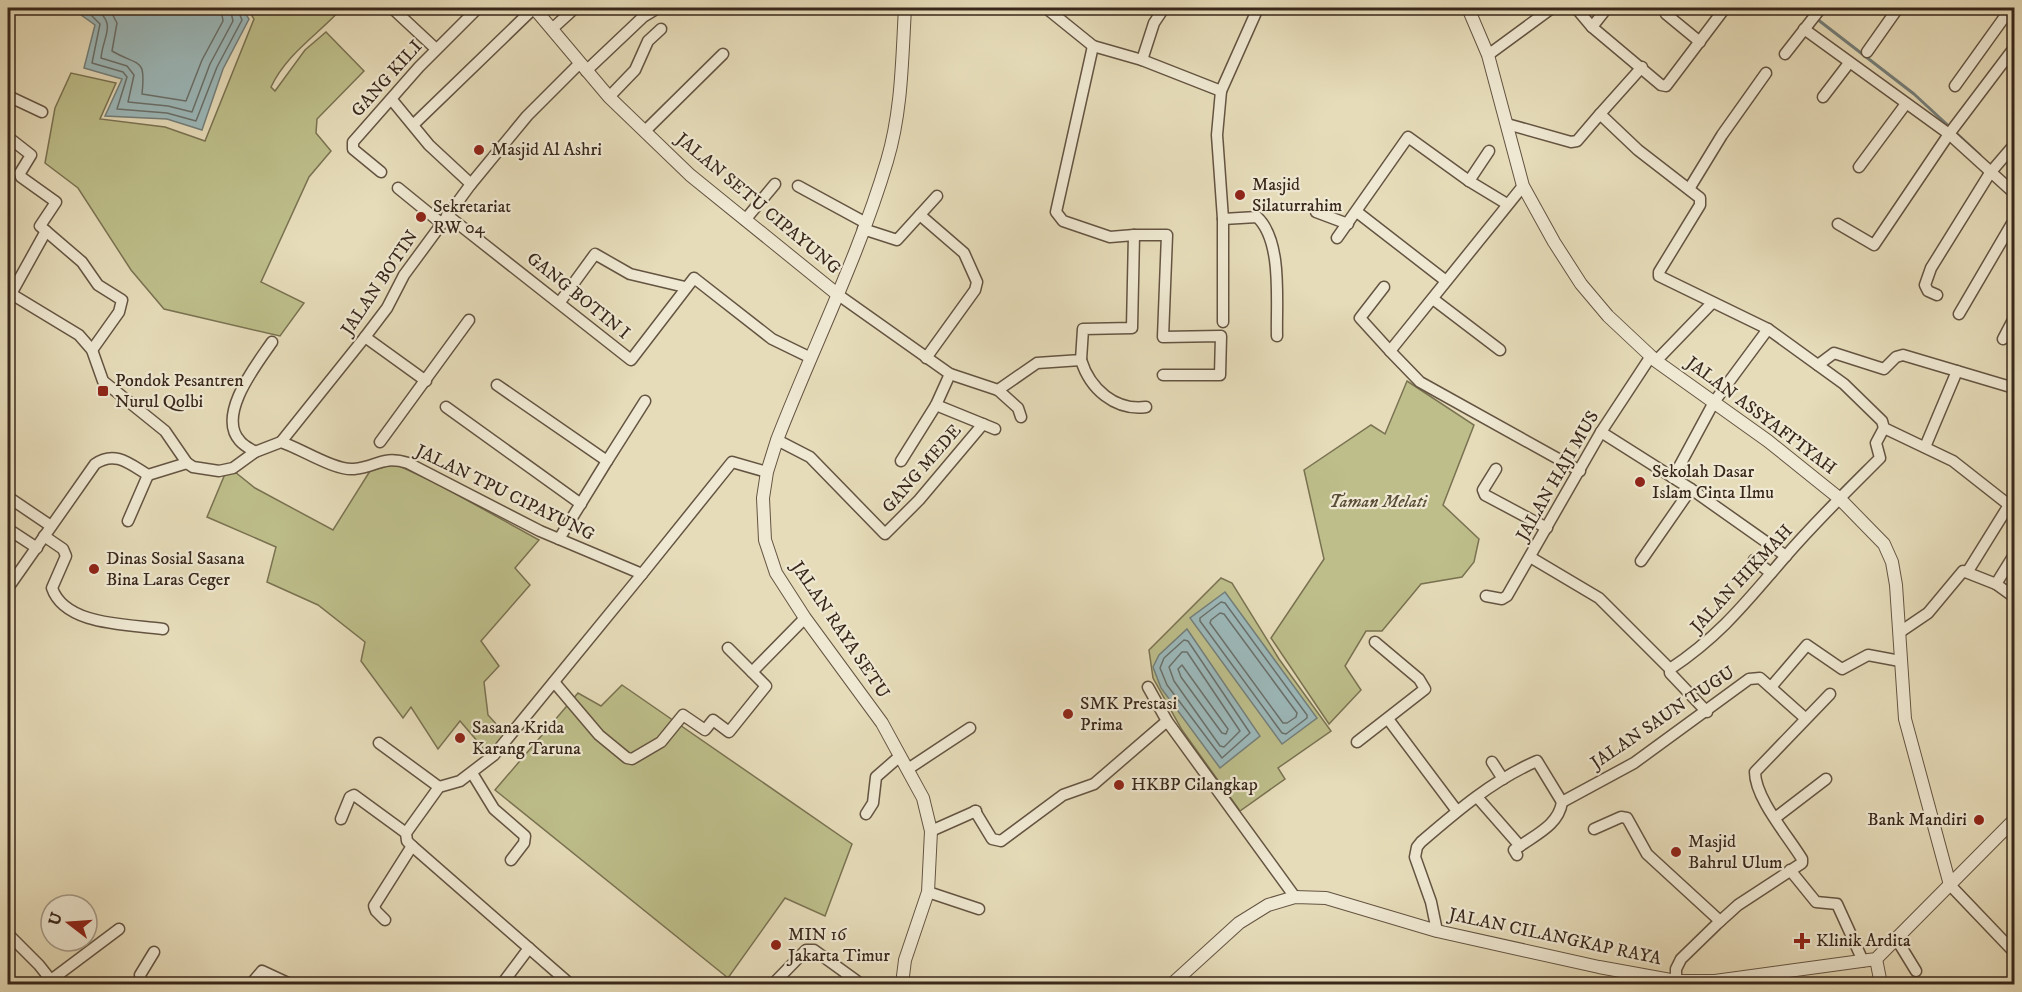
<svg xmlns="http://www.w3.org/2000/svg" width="2022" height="992" font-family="'IM FELL DW Pica',serif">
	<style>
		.green { fill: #bdbe8a; stroke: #7a7252; stroke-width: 1.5 }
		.water { fill: #9cb9bb; stroke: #747f7b; stroke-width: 1.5 }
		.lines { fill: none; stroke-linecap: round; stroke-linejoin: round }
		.shore { stroke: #6a706b; stroke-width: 1.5 }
		.stream { stroke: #747f7b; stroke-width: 3 }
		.minor-casing { stroke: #645442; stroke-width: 13 }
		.tertiary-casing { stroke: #645442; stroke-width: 14 }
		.minor { stroke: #efe8d2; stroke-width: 10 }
		.tertiary { stroke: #efe8d2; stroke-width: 12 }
		.poi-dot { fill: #8f2418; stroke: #efe8d2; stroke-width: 2 }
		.labels { text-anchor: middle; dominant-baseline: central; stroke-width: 4.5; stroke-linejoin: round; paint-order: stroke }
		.street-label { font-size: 18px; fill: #38271b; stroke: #efe8d2 }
		.poi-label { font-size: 18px; fill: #38271b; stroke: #efe8d2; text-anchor: start }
		.park-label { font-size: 18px; font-style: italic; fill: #594d37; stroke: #efe8d2 }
	</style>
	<rect width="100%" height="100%" fill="#e6dcb9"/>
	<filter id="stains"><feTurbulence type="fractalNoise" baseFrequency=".00333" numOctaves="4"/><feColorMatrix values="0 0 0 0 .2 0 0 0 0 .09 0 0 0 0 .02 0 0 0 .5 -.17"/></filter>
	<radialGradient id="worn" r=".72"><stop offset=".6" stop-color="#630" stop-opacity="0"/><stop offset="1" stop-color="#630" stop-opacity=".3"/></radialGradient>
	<g class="green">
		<path d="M247 8H342C318 35 287 53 271 87L275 91 305 50 326 32 364 71 317 119 316 133 331 151 309 177 261 282 304 303 280 336 164 309 131 270 78 188 45 163 55 108 71 73 116 83 100 119 165 127 205 141 254 19Z"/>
		<polygon points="1407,381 1474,425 1443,505 1479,539 1474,562 1462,577 1421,584 1382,631 1366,631 1345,666 1361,690 1329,724 1271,638 1324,559 1304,470 1371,425 1385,434"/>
		<polygon points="395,464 436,483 539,540 515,568 530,585 481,641 499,666 484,682 488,715 508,737 491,757 460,721 438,749 411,707 403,718 361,661 365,642 318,605 267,582 276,547 207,517 225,474 235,472 255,488 333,530 370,471"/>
		<polygon points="1221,578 1232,583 1279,659 1331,731 1278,768 1285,779 1240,811 1182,730 1153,678 1149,650"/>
		<polygon points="622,685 852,844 825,916 785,898 728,978 495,790 578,693 601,706"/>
	</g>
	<g class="water">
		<polygon points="79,8 242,8 249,19 223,69 202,130 167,119 105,116 122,79 84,68 95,25 77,12"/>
		<polygon points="1225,592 1317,718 1282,744 1190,618"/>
		<polygon points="1187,629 1260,736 1220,768 1161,688 1153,667 1159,655"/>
	</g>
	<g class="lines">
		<g class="shore">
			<polyline points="84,8 100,24 92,63 123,72 127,77 117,109 167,113 196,121 217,67 242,20 237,8"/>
			<path d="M94 8C118 24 103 35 101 58L127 66 134 75 128 102 168 106 192 112 210 64 233 21 230 8"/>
			<path d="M109 8 117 23 112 51C139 67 146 56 142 94L186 101 202 60 223 21 221 8"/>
			<polygon points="1221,602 1225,603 1307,715 1307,718 1286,734 1282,733 1200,621 1200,618"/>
			<polygon points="1220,613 1224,614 1297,713 1296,717 1287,723 1283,723 1210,623 1211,620"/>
			<polygon points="1184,640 1188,641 1250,733 1222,758 1167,685 1160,668 1164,658"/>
			<polygon points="1182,652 1187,652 1240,731 1224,747 1220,746 1174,681 1169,667"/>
			<polygon points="1182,665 1228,729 1226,734 1222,733 1181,677 1178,669"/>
		</g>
		<g class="stream">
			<polyline points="1802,8 1812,15"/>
			<polyline points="1817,19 1914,94 1980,155"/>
		</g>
		<g class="minor-casing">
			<g id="minor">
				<polyline points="392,8 436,49"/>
				<polyline points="1046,8 1093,46 1142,60 1221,91"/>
				<polyline points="1576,8 1592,27 1661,85 1666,86 1725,8"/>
				<polyline points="1671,8 1666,14 1700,42"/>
				<polyline points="1592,27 1607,8"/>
				<polyline points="552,29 575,8"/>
				<polyline points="1804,29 1949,134 2014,193"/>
				<polyline points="1867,52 1898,8"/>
				<polyline points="1785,54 1821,8"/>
				<polyline points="1488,55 1552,8"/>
				<polyline points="1142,60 1154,23 1164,8"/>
				<polyline points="586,71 643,17 658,8"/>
				<polyline points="1955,86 2011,8"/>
				<polyline points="8,96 42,112"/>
				<polyline points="609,97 635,70 648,41 661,29"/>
				<polyline points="1823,97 1849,63"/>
				<polyline points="392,100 429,145 471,184"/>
				<polyline points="1600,114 1642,67"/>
				<polyline points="1507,124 1571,142 1577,141 1600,114 1638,150 1700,198 1700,205 1659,272 1659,276 1768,329 1844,384 1882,421 1884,428 1953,461 2009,505 1968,571"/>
				<polyline points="413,125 534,8"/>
				<polyline points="645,131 723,54"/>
				<polyline points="8,137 31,155 20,173 21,177 56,202 40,226 82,262 98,285 122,300 119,312 92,350"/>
				<polyline points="1859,167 1905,105"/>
				<polyline points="381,172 353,149 353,142 419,67 478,8"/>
				<polyline points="1469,181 1489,151"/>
				<polyline points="798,186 866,223"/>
				<polyline points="1523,186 1390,351 1420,382 1580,471"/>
				<polyline points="398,188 441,223"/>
				<polyline points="1689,189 1722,135 1766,73"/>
				<polyline points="1316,212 1348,224"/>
				<polyline points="1357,212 1446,281"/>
				<polyline points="447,215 631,360 694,278 772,339 809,357"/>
				<polyline points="920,215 964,253 977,282 975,290 926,358"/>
				<path d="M1223 219 1257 217C1283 241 1276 303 1277 336"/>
				<polyline points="745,220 775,184"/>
				<polyline points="1838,224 1874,245 1949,134 2014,48"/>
				<polyline points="863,229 897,240 937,196"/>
				<polyline points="1134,235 1167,235 1163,337 1221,336 1220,375 1163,375"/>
				<polyline points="1337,238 1408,137 1469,181 1507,204"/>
				<polyline points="1384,287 1360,318 1390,351"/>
				<path d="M8 292 79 335 92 350 103 381 165 431 187 463 193 467 219 471 233 468 255 452 281 442C300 448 335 471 354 469 377 467 382 455 408 463L540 531 642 574 732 462 767 472"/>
				<polyline points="11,294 46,231"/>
				<polyline points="837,294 950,374 998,390 1037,363 1081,360 1083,329 1132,328 1134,235 1110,237 1063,221 1056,212 1093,46"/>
				<polyline points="1937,295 1928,291 1925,285 1931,268 1990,173 2014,145"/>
				<polyline points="1433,299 1500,350"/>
				<polyline points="560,302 595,254 630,274 685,287"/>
				<polyline points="1959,314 2014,220"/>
				<polyline points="1223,322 1223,219 1217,135 1221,91 1258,8"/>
				<polyline points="365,337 426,381"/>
				<polyline points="2003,339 2014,318"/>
				<path d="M1081 360C1090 389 1115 411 1146 407"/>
				<polyline points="1656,361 1712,303"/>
				<polyline points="1818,365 1834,353 1884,369 1896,357 1903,355 2014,388"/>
				<polyline points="497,385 607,461 645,401"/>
				<polyline points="998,390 1018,408 1021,417"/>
				<polyline points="936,405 995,429"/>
				<polyline points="446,407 581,504"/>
				<polyline points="1601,432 1691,489 1786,556"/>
				<polyline points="777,440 810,457 885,534 919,500 983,424"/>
				<polyline points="281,442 365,337 387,308 404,275 471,184 527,116 579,64"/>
				<polyline points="380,442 469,320"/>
				<polyline points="1925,447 1957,371"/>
				<path d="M255 452C251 449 244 446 240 441 216 415 257 364 272 342"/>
				<polyline points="901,461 936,405 950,374"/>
				<polyline points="1496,469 1483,490 1485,495 1547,528"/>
				<polyline points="1673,478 1714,402 1768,329"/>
				<polyline points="8,497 51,526"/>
				<polyline points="128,521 148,475"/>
				<polyline points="8,529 37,548"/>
				<path d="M44 536 63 549 66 556 52 588C65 626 128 624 163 629"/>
				<polyline points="559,539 607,461"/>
				<polyline points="1530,557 1599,598 1670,669 1670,673 1707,712"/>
				<polyline points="1754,560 1771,573"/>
				<polyline points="1641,561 1691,489"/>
				<polyline points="1996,584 2014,555"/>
				<path d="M8 588 95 464C115 450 130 464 148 475L187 463"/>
				<polyline points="1486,596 1502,599 1507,596 1601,432 1651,356"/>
				<polyline points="1900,632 1928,613 1963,571 1996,584 2014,597"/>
				<polyline points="728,648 752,672 805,618"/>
				<path d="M1670 669C1721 635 1746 602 1785 557 1815 522 1848 490 1880 458L1876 443 1884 428"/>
				<polyline points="554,682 599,735 627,758 632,759 661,742 683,715 705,730 713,720 729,732 766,686 752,672"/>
				<polyline points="1148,687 1167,721 1295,897"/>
				<polyline points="1771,687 1807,645 1842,669 1868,655 1900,661"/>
				<polyline points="1388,719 1457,811"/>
				<polyline points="1357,742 1425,689 1419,679 1375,642"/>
				<polyline points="379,743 439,787"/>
				<polyline points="1492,762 1503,779"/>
				<polyline points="908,769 970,728"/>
				<polyline points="472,773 494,809 525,836 524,843 511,860"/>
				<path d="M1477 797 1520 846C1537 834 1559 824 1562 802"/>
				<polyline points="1562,802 1634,763 1749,679 1760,678 1805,718"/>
				<polyline points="975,811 992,839 1001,841 1063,795 1094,784 1167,721"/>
				<polyline points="866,814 873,803 876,777 900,756"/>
				<polyline points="1775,818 1826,779"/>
				<polyline points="341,819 350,797 354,795 406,833"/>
				<polyline points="1594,829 1621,817 1627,818 1647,854 1720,921"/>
				<polyline points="931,831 976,811"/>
				<polyline points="1517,855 1514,850 1520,846"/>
				<polyline points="1790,870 1816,902 1837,904 1863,961"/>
				<polyline points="1950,885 2014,952"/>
				<polyline points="928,892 979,909"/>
				<polyline points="385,920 376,911 374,906 412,846"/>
				<path d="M1437 931 1431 902 1415 857 1417 847 1421 842C1457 811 1493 780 1537 761L1562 802"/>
				<polyline points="8,934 39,965 54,984"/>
				<polyline points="1897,940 1916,971"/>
				<polyline points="51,980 119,929"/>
				<path d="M1676 981V969L1681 959 1717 924 1738 905 1802 863V859C1788 836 1755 798 1755 772L1830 694"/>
				<polyline points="142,984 140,975 154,952"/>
				<polyline points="251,984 262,971 290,984"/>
				<polyline points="502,984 529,948"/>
				<polyline points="570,984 412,846 407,841 406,833 439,787 460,781 494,755 642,574"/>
				<polyline points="773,984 806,950 814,950 861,984"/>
			</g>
		</g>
		<g class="tertiary-casing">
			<g id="tertiary">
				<polyline points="534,8 609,97 690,175 837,294"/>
				<polyline points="1468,8 1488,55 1523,186 1554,242 1581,284 1608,316 1656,361 1768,441 1839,498 1884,544 1892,562 1896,585 1905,719 1950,885"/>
				<polyline points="1876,959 1881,984"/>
				<path d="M902 984 905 960 928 892 931 831 923 798 882 723 805 618 776 573 765 540 763 498 767 472 777 440C813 347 859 256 887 161 902 111 902 59 905 8"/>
				<polyline points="1172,984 1239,923 1268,905 1295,897 1326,898 1437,931 1599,967 1676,981 1715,981 1876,959 2014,820"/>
			</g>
		</g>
		<use href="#minor" class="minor"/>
		<use href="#tertiary" class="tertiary"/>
	</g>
	<g class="poi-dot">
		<circle cx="479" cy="150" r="6"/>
		<circle cx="1240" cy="195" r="6"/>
		<circle cx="421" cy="217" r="6"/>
		<rect x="97" y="385" width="12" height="12" rx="3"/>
		<circle cx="1640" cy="482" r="6"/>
		<circle cx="94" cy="569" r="6"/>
		<circle cx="1068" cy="714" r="6"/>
		<circle cx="460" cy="738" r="6"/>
		<circle cx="1119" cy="785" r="6"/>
		<circle cx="1979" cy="820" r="6"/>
		<circle cx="1676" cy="852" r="6"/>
		<path d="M1799 932h6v6h6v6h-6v6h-6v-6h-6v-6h6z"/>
		<circle cx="776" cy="945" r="6"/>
	</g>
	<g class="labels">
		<g class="street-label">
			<text transform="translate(387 79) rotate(-48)">GANG KILI</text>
			<text transform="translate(758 204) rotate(40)">JALAN SETU CIPAYUNG</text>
			<text transform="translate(380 283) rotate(-56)">JALAN BOTIN</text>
			<text transform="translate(578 296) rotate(39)">GANG BOTIN I</text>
			<text transform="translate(1761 416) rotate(37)">JALAN ASSYAFI'IYAH</text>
			<text transform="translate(922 469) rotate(-49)">GANG MEDE</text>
			<text transform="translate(1558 476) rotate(-60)">JALAN HAJI MUS</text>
			<text transform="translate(505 493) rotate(26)">JALAN TPU CIPAYUNG</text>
			<text transform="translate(1742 579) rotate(-47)">JALAN HIKMAH</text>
			<text transform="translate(840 630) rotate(56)">JALAN RAYA SETU</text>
			<text transform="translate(1663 718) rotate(-34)">JALAN SAUN TUGU</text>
			<text transform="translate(1555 937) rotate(12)">JALAN CILANGKAP RAYA</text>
		</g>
		<g class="poi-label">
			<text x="491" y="150">Masjid Al Ashri</text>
			<text x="1252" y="185">Masjid<tspan x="1252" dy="21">Silaturrahim</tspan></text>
			<text x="433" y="207">Sekretariat<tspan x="433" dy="21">RW 04</tspan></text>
			<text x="115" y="381">Pondok Pesantren<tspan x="115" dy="21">Nurul Qolbi</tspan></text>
			<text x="1652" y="472">Sekolah Dasar<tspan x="1652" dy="21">Islam Cinta Ilmu</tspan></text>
			<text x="106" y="559">Dinas Sosial Sasana<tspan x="106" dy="21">Bina Laras Ceger</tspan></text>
			<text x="1080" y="704">SMK Prestasi<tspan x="1080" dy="21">Prima</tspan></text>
			<text x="472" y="728">Sasana Krida<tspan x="472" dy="21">Karang Taruna</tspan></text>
			<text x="1131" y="785">HKBP Cilangkap</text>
			<text x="1967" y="820" text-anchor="end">Bank Mandiri</text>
			<text x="1688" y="842">Masjid<tspan x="1688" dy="21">Bahrul Ulum</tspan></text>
			<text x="788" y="935">MIN 16<tspan x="788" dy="21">Jakarta Timur</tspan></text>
			<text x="1816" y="941">Klinik Ardita</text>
		</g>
		<g class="park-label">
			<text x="1378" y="502">Taman Melati</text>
		</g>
	</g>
	<rect width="2022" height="992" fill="none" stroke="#e6dcb9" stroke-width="30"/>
	<rect x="9" y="9" width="2004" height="974" fill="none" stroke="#38271b" stroke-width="3"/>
	<rect x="15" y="15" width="1992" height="962" fill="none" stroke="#38271b" stroke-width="1.5"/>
	<g transform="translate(69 923) rotate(287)"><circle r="28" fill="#efe8d2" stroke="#a69b89" stroke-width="1.5"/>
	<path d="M0-4.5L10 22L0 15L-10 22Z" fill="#8f2418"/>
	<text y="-9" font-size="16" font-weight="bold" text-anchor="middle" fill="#38271b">U</text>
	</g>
	<rect width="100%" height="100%" filter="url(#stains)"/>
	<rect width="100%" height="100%" fill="url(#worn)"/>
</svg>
